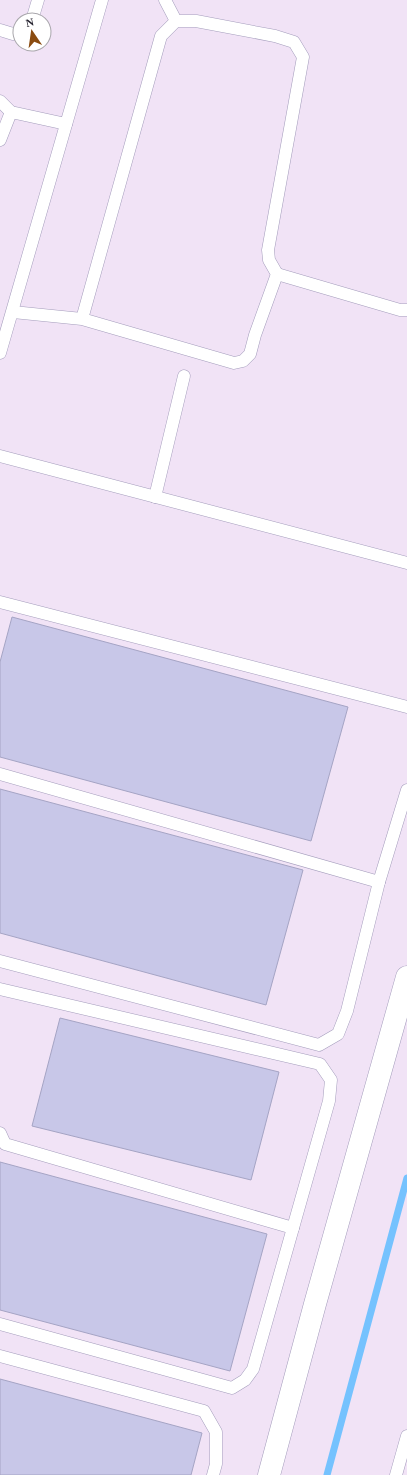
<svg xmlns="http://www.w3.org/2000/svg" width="407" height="1475" font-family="Georgia,serif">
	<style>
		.industrial { fill: #f1e3f6; fill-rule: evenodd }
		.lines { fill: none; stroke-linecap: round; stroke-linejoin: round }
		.stream { stroke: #75c2fe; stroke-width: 7 }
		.building { fill: #c8c7e8; stroke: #a5a4c4 }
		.lane-casing { stroke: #a49dbc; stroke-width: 13 }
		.street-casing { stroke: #a49dbc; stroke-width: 23 }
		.lane { stroke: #fff; stroke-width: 12 }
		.street { stroke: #fff; stroke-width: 22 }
	</style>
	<rect width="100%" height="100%" fill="#f3f0fe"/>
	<path class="industrial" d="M0 0H407V1475H0ZM20 20H44V44H20Z"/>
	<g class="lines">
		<polyline class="stream" points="327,1475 407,1178"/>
	</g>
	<g class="building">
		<polygon points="12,617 348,707 311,841 0,757 0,662"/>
		<polygon points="0,789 303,870 266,1005 0,933"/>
		<polygon points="60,1018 279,1072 251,1180 32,1126"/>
		<polygon points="0,1162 267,1234 230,1371 0,1310"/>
		<polygon points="0,1379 202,1433 191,1475 0,1475"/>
	</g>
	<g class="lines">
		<g class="lane-casing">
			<g id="lane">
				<polyline points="165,0 176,21"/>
				<polyline points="32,20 38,0"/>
				<polyline points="0,30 13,34 20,31"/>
				<polyline points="0,101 11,112 66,124"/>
				<polyline points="0,140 11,112"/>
				<polyline points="277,274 400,310 407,310"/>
				<polyline points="13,312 82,319 234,363 243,361 250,354 255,335 277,274 269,260 268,250 303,57 294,42 275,36 196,21 176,21 161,36 82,319"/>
				<polyline points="0,353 102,0"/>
				<polyline points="0,456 407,563"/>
				<polyline points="155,497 184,376"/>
				<polyline points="0,602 407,707"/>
				<polyline points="0,774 379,882"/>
				<polyline points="0,961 319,1045 338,1034 347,1011 379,882 407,790"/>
				<polyline points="0,989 320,1064 331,1080 329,1101 253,1369 245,1380 232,1388 0,1324"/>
				<polyline points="0,1133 5,1144 293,1228"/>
				<polyline points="0,1356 204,1411 216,1432 216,1464 213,1475"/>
				<polyline points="396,1475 407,1436"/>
			</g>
		</g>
		<g class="street-casing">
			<polyline id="street" points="269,1475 315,1304 407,977"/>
		</g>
		<use href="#lane" class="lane"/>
		<use href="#street" class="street"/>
	</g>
	<g transform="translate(32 32) rotate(347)"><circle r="19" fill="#ffffff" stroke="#a9a7ac"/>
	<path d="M0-3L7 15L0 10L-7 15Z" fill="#8a4b10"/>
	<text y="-6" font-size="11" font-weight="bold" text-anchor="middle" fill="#272430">N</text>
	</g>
</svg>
